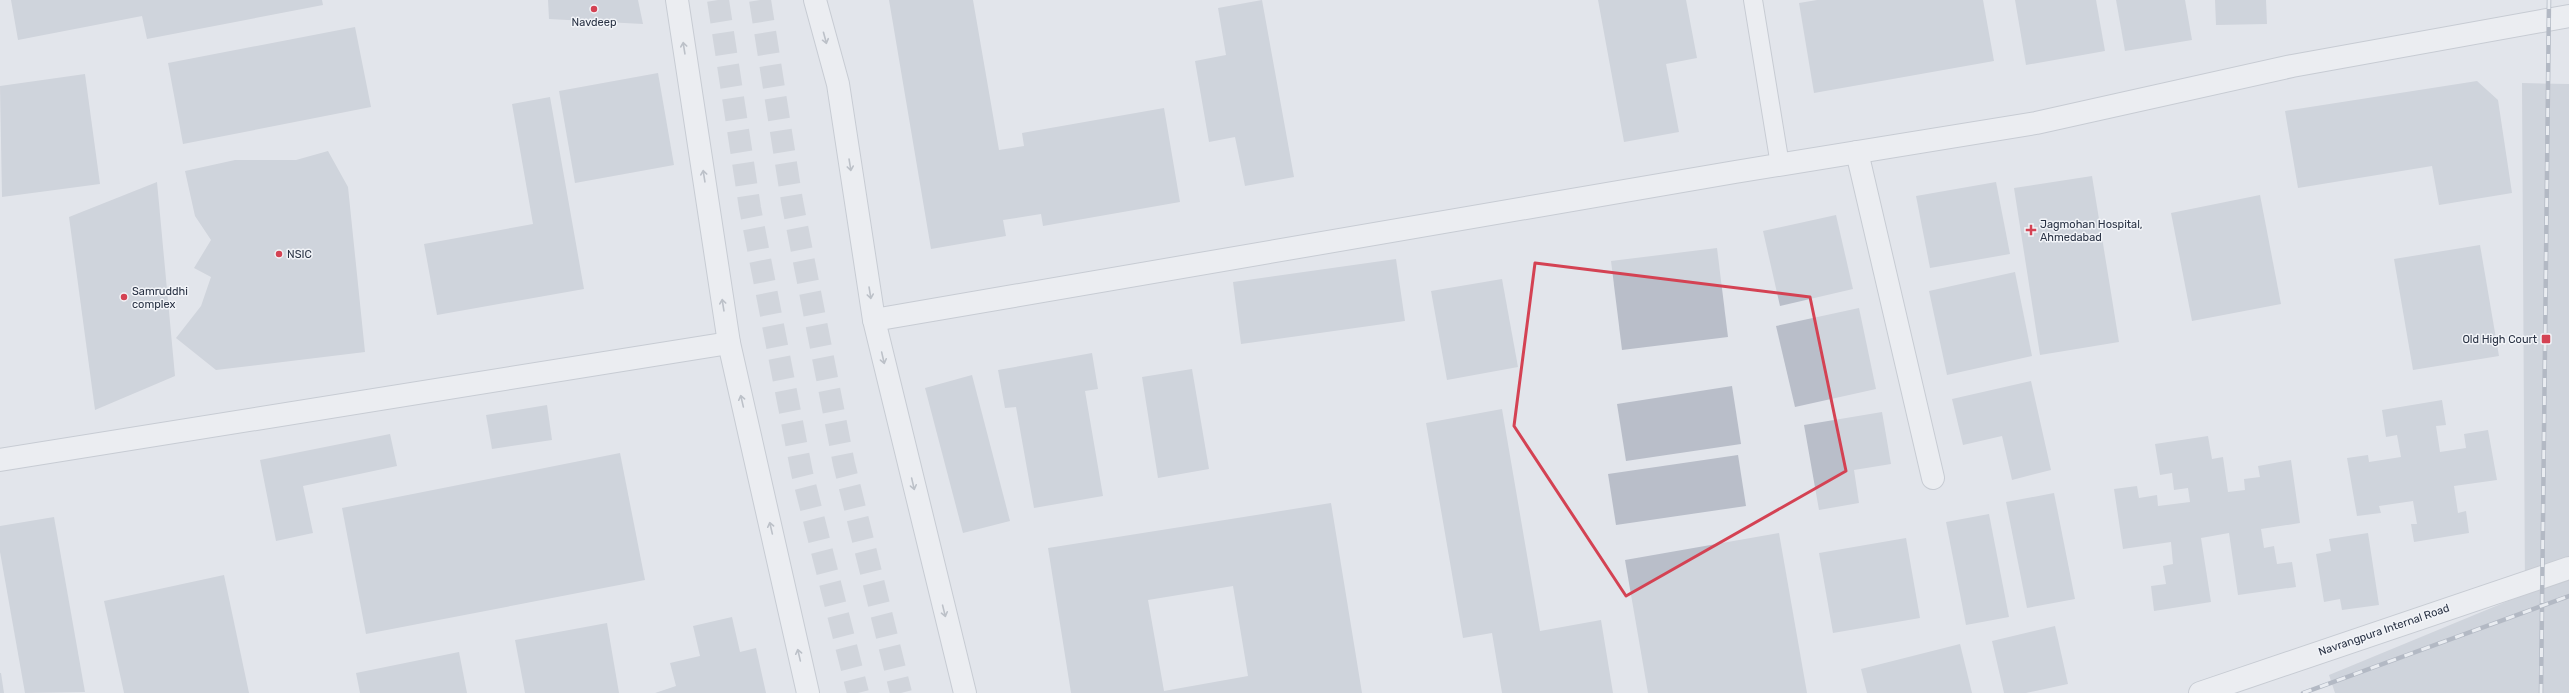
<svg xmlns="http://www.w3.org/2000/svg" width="2569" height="693" font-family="Rubik,sans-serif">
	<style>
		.building { fill: #b9bec9; fill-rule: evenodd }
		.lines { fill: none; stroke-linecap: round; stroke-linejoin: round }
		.primary-tunnel { stroke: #bdc1ca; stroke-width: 22; stroke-dasharray: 22 11; stroke-linecap: butt }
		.service-casing { stroke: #a7acb6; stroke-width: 20 }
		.minor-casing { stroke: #a7acb6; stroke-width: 24 }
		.tertiary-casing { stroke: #a7acb6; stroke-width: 24 }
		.service { stroke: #f5f6f9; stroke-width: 18 }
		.minor { stroke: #f5f6f9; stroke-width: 22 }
		.tertiary { stroke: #f5f6f9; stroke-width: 22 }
		.rail-casing { stroke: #7a8495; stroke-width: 4.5 }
		.rail { stroke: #f2f4f8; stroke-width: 3; stroke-dasharray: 9; stroke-linecap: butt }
		.oneway { stroke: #8f949e }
		.marked { fill: none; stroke: #d44253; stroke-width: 3; stroke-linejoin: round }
		.poi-dot { fill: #d44253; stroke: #f2f4f8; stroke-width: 1.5 }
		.labels { text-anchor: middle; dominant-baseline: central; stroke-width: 3; stroke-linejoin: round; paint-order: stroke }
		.poi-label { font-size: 11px; fill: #293244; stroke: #f2f4f8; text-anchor: start }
		.street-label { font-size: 11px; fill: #293244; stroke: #f2f4f8 }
	</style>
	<rect width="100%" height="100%" fill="#e2e5eb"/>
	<g class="building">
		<polygon points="11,0 322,0 323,5 147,39 142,16 18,40"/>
		<polygon points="548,0 638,0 643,24 549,19"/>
		<polygon points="889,0 973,0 999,150 1024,146 1022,133 1164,108 1180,202 1043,226 1041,214 1003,220 1006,236 931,249"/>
		<polygon points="1262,0 1294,177 1245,186 1235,137 1209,142 1195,61 1226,55 1218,8"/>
		<polygon points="1598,0 1686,0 1697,58 1666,64 1679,132 1624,142"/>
		<polygon points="1817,0 1983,0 1994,61 1814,93 1799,3"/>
		<polygon points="2015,0 2096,0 2105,51 2026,65"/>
		<polygon points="2116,0 2185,0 2192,40 2125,51"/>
		<polygon points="2215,0 2266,0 2267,24 2216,25"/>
		<polygon points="355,27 371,107 183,144 168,63"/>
		<polygon points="658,73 674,165 575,183 559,91"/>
		<polygon points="85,74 100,184 2,197 0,86"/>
		<polygon points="2477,81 2498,100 2512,193 2439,205 2432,166 2298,188 2285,111"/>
		<polygon points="2522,83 2569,84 2569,693 2335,693 2329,675 2525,594"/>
		<polygon points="550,97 584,289 437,315 424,244 533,224 512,104"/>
		<polygon points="328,151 348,187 365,352 216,370 176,338 201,306 211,277 194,268 211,240 195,216 185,171 235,160 296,160"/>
		<polygon points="2092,176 2119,342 2040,355 2014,188"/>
		<polygon points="157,182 175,376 95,410 69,217"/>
		<polygon points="1996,182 2010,254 1930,268 1916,196"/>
		<polygon points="2260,195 2281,304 2192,321 2171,213"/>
		<polygon points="1836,215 1853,289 1780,306 1763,231"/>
		<polygon points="2480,245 2499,356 2413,370 2394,259"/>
		<polygon points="1717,248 1728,337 1622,350 1611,261"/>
		<polygon points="1396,259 1405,321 1241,344 1233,282"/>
		<polygon points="2015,272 2032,356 1947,375 1929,291"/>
		<polygon points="1502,279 1518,367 1447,380 1431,291"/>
		<polygon points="1859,308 1876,389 1795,407 1776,326"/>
		<polygon points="1092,353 1098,389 1085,391 1103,496 1034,508 1016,407 1005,408 998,370"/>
		<polygon points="1192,369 1209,469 1158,478 1142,377"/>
		<polygon points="972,375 1010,521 963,533 925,388"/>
		<polygon points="2031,381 2051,470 2012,480 2002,436 1963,445 1952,399"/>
		<polygon points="1732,386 1741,444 1626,461 1617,404"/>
		<polygon points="2442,400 2446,425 2436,426 2440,452 2466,448 2464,434 2488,430 2497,480 2454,486 2458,513 2466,511 2469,533 2414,542 2411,524 2417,524 2413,501 2379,506 2381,513 2357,516 2347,458 2368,455 2369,462 2401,457 2397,435 2386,437 2382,410"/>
		<polygon points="547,405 552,440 492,449 486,415"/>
		<polygon points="1502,409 1540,631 1601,620 1613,693 1502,693 1492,633 1463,638 1426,423"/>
		<polygon points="1882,412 1891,464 1854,470 1859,503 1819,510 1804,425"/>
		<polygon points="390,434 397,466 303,486 313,533 276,541 260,460"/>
		<polygon points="2208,436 2212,459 2223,457 2228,492 2245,490 2244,479 2260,477 2258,466 2291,460 2300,523 2261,529 2264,548 2274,546 2277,564 2292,562 2296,587 2238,595 2229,533 2201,538 2211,602 2154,611 2151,586 2166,584 2163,566 2173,564 2171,542 2123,549 2114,489 2137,486 2139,498 2157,495 2158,506 2190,502 2188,488 2174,490 2172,473 2160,475 2155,444"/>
		<polygon points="620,453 645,580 366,634 342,508"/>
		<polygon points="1738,455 1746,506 1616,525 1608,474"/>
		<polygon points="2054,493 2075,599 2027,608 2006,502"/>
		<path d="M1331 503 1362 693H1071L1048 548ZM1233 586 1248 676 1164 691 1148 600Z"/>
		<polygon points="1989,514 2009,617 1966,625 1946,522"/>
		<polygon points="54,517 85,692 25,693 0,552 0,526"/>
		<polygon points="1779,533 1807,693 1648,693 1625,560"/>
		<polygon points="2368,533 2379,605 2342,610 2340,599 2324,602 2316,554 2331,551 2329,539"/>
		<polygon points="1906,538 1920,618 1833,633 1819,553"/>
		<polygon points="224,575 249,693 124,693 104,601"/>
		<polygon points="732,617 740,652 756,648 766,693 655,693 676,686 670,663 700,656 693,626"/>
		<polygon points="607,623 619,693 525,693 515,640"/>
		<polygon points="2055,626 2068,684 2026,693 2004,693 1992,641"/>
		<polygon points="1960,644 1972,693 1867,693 1861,669"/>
		<polygon points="459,652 467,693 360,693 356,673"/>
		<polygon points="0,673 1,673 4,693 0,693"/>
	</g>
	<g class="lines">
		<g class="primary-tunnel">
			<polyline points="718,0 750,208 802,473 858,693"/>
			<polyline points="760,0 792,201 844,464 901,693"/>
		</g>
		<g class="service-casing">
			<polyline id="service" points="1753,0 1780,165"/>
		</g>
		<g class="minor-casing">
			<g id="minor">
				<polyline points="1857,152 1933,478"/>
				<polyline points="0,460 729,343"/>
			</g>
		</g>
		<g class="tertiary-casing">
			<g id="tertiary">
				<polyline points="677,0 729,343 808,693"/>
				<polyline points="815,0 838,84 874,320 965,693"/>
				<polyline points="874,320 1735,172 2036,123 2292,66 2569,16"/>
				<polyline points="2200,693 2569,568"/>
			</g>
		</g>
		<use href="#service" class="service"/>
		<use href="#minor" class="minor"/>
		<use href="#tertiary" class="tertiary"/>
		<g class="rail-casing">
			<g id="rail">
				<polyline points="2303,693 2569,596"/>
				<polyline points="2541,693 2549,0"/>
			</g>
		</g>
		<use href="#rail" class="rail"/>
	</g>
	<defs><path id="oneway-shaft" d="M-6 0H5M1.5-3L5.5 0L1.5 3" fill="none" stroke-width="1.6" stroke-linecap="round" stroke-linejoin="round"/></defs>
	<g class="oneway">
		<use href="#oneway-shaft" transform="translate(825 38) rotate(75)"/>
		<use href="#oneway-shaft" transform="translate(684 48) rotate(-99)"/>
		<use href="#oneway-shaft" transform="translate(850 165) rotate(81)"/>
		<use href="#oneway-shaft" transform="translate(704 176) rotate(-99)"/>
		<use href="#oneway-shaft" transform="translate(870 293) rotate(81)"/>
		<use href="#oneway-shaft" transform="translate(723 305) rotate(-99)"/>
		<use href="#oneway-shaft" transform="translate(883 358) rotate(77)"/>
		<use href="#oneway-shaft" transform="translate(742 401) rotate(-103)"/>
		<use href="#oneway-shaft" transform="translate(913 484) rotate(77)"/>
		<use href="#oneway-shaft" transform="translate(771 528) rotate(-103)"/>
		<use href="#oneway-shaft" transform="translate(944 611) rotate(76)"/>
		<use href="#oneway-shaft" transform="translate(799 655) rotate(-103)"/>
	</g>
	<path d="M0 0H2569V693H0ZM1535 263 1810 297 1846 471 1626 596 1514 426Z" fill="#e2e5eb" fill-opacity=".55" fill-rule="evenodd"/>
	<path class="marked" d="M1535 263 1810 297 1846 471 1626 596 1514 426Z"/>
	<g class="poi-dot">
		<circle cx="594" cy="9" r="4"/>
		<path d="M2029 224h4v4h4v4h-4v4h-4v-4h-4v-4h4z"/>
		<circle cx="279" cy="254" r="4"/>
		<circle cx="124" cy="297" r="4"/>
		<rect x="2541" y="334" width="10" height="10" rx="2"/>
	</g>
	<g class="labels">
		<g class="poi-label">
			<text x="594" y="22" text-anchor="middle">Navdeep</text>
			<text x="2040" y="224">Jagmohan Hospital,<tspan x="2040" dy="13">Ahmedabad</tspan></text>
			<text x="287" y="254">NSIC</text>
			<text x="132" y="291">Samruddhi<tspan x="132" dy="13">complex</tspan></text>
			<text x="2537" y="339" text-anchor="end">Old High Court</text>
		</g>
		<g class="street-label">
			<text transform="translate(2384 630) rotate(-19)">Navrangpura Internal Road</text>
		</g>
	</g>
</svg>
